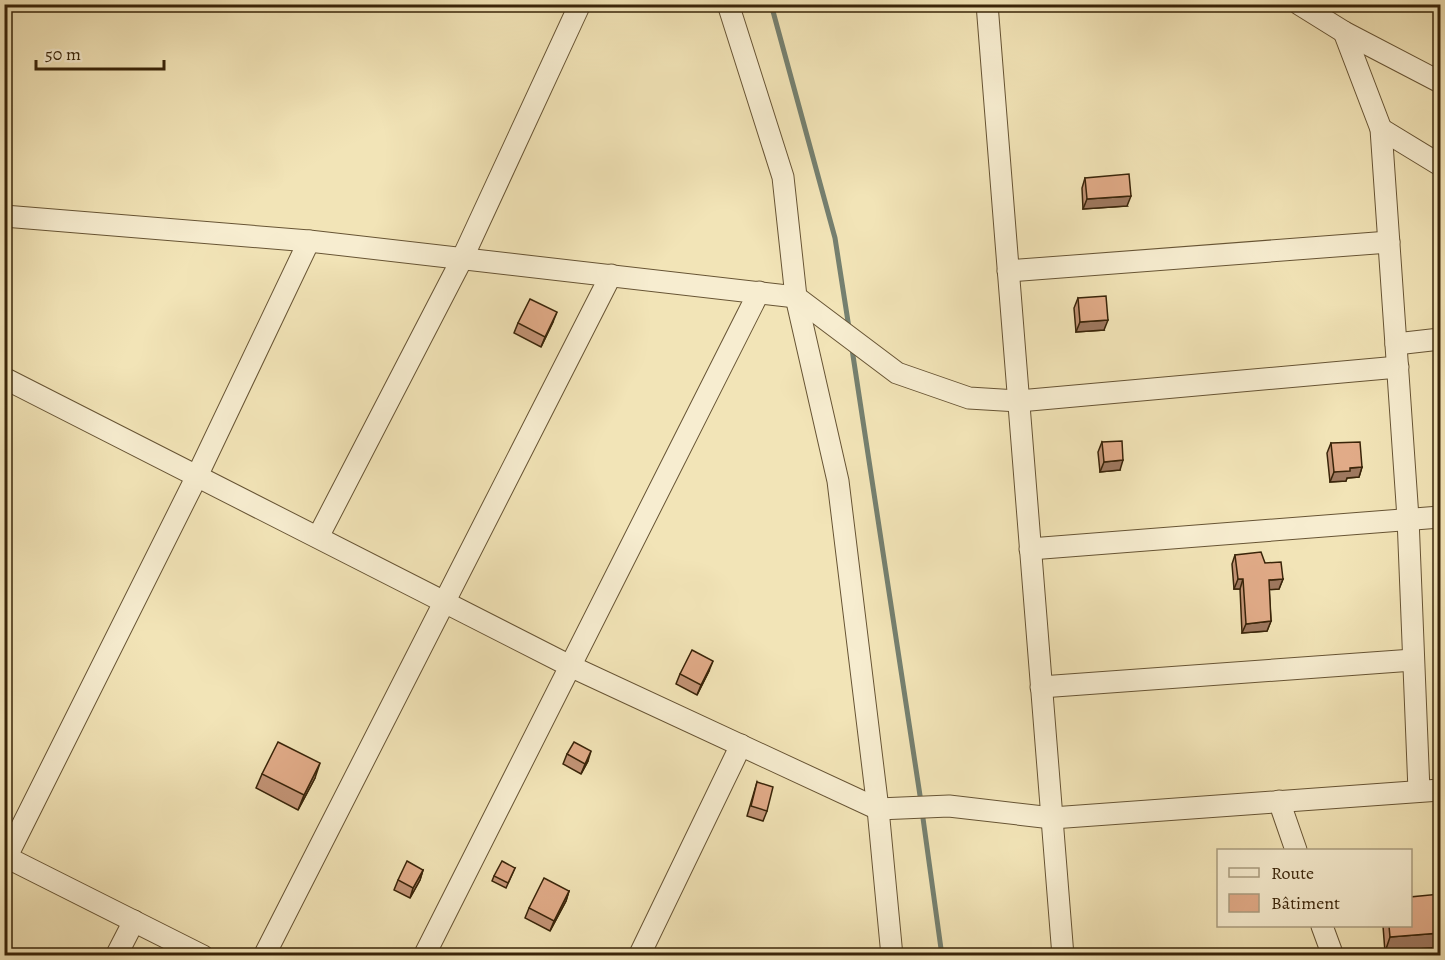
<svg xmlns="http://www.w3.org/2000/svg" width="1445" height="960" font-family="Alegreya,serif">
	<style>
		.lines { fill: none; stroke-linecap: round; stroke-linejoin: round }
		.stream { stroke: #758070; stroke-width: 5 }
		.minor-casing { stroke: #675434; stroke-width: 23 }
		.minor { stroke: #f7edd0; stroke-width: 21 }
		.wall { fill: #c29375; stroke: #392409; stroke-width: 1.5 }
		.shaded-wall { fill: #9e785f; stroke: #392409; stroke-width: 1.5 }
		.building { fill: #e1ab88; stroke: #392409; stroke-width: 1.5 }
	</style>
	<rect width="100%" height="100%" fill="#f2e4b7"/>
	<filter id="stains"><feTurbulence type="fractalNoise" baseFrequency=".00333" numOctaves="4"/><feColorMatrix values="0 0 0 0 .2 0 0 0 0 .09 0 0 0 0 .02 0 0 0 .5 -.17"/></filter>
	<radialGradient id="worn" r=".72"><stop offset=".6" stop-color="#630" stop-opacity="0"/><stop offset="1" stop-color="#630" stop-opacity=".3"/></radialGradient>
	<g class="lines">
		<g class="stream">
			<polyline points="771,4 835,238 849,328"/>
			<polyline points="852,349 921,802"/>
			<polyline points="922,811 942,956"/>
		</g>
		<g class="minor-casing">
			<g id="minor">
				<polyline points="728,4 783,177 796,297 838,481 878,809 892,956"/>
				<polyline points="987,4 1063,956"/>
				<polyline points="1299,4 1344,32 1440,82"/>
				<polyline points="1344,32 1381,129 1408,518 1419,791"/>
				<polyline points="1381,129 1440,165"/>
				<polyline points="4,216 309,241 796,297 897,373 969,398 1019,401 1398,367"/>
				<polyline points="1008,271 1389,242"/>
				<polyline points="1396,344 1440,339"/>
				<polyline points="4,378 570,666 878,809 949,806 1052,818 1440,790"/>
				<polyline points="318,537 462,259 580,4"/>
				<polyline points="1030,549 1440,517"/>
				<polyline points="1041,687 1413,660"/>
				<polyline points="1279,801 1296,850"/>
				<polyline points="4,856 203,956"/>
				<polyline points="4,862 197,476 309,241"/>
				<polyline points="1322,926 1333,956"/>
				<polyline points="116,956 134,921"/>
				<polyline points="264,956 611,275"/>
				<polyline points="424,956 759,292"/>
				<polyline points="639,956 741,745"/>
			</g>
		</g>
		<use href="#minor" class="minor"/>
	</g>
	<g class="wall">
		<polygon points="1085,178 1127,206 1083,209 1082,188"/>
		<polygon points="1078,298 1104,330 1076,332 1074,308"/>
		<polygon points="553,322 541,347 514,333 518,323"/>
		<polygon points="1102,442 1120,470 1100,472 1098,452"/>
		<polygon points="1331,443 1362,467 1359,477 1347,478 1346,481 1330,482 1327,453"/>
		<polygon points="1235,555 1265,563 1283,579 1279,589 1269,589 1271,621 1267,631 1242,633 1240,589 1234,589 1232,564"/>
		<polygon points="709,671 697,695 676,684 680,674"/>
		<polygon points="567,754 588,761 581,774 563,764"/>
		<polygon points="262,774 315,778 298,810 256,788"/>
		<polygon points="757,782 767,811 763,821 747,816"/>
		<polygon points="515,868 506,888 492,881 494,876"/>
		<polygon points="423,870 420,880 410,898 394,890 398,880"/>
		<polygon points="569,891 566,901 550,931 525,918 529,908"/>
		<polygon points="1440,894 1440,947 1385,952 1383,926 1410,926"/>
	</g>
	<g class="shaded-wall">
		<polygon points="1131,196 1127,206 1083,209 1087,199"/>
		<polygon points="557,312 553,322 541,347 545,337"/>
		<polygon points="1108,320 1104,330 1076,332 1080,322"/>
		<polygon points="1123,460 1120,470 1100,472 1104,462"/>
		<polygon points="1362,467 1359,477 1347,478 1346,481 1330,482 1334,472 1350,468"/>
		<polygon points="1238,579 1243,579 1240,589 1234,589"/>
		<polygon points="1283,579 1279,589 1265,590 1269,580"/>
		<polygon points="1271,621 1267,631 1242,633 1246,624"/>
		<polygon points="713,661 709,671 697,695 701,685"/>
		<polygon points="591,751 588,761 581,774 585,764"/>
		<polygon points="320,763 315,778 298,810 304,795"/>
		<polygon points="423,870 420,880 410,898 413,888"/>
		<polygon points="569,891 566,901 550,931 554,921"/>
		<polygon points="1440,933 1440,947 1385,952 1390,937"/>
	</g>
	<g class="building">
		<polygon points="1129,174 1131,196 1087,199 1085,178"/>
		<polygon points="1106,296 1108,320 1080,322 1078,298"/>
		<polygon points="530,299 557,312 545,337 518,323"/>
		<polygon points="1122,441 1123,460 1104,462 1102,442"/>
		<polygon points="1360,442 1362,467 1350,468 1350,471 1334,472 1331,443"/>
		<polygon points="1261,552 1265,563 1281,562 1283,579 1269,580 1271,621 1246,624 1243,579 1238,579 1235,555"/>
		<polygon points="692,650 713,661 701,685 680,674"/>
		<polygon points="278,742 320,763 304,795 262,774"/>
		<polygon points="574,742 591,751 585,764 567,754"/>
		<polygon points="757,782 773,787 767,811 751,806"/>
		<polygon points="407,861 423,870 413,888 398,880"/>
		<polygon points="502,861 515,868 508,883 494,876"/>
		<polygon points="544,878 569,891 554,921 529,908"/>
		<polygon points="1440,894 1440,933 1390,937 1389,926 1410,926 1410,897"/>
	</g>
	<rect width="1445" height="960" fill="none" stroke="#f2e4b7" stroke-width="24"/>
	<rect x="6" y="6" width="1433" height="948" fill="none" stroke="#392409" stroke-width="3"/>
	<rect x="12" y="12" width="1421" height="936" fill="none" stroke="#392409" stroke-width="1.5"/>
	<rect x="1217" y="849" width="195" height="78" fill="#f7edd0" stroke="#ab9d80" stroke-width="1.5"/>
	<rect x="1229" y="868" width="30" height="9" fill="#f7edd0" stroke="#ab9d80" stroke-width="1.5"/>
	<text x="1271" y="879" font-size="18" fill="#392409">Route</text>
	<rect x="1229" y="894" width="30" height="18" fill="#e1ab88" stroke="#ab9d80" stroke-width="1.5"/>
	<text x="1271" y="909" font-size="18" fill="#392409">Bâtiment</text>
	<path d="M36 60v9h128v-9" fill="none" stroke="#392409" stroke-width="3"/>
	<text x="45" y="60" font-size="18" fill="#392409" stroke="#f7edd0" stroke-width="4.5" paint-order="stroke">50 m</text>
	<rect width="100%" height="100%" filter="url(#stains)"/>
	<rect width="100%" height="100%" fill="url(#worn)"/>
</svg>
